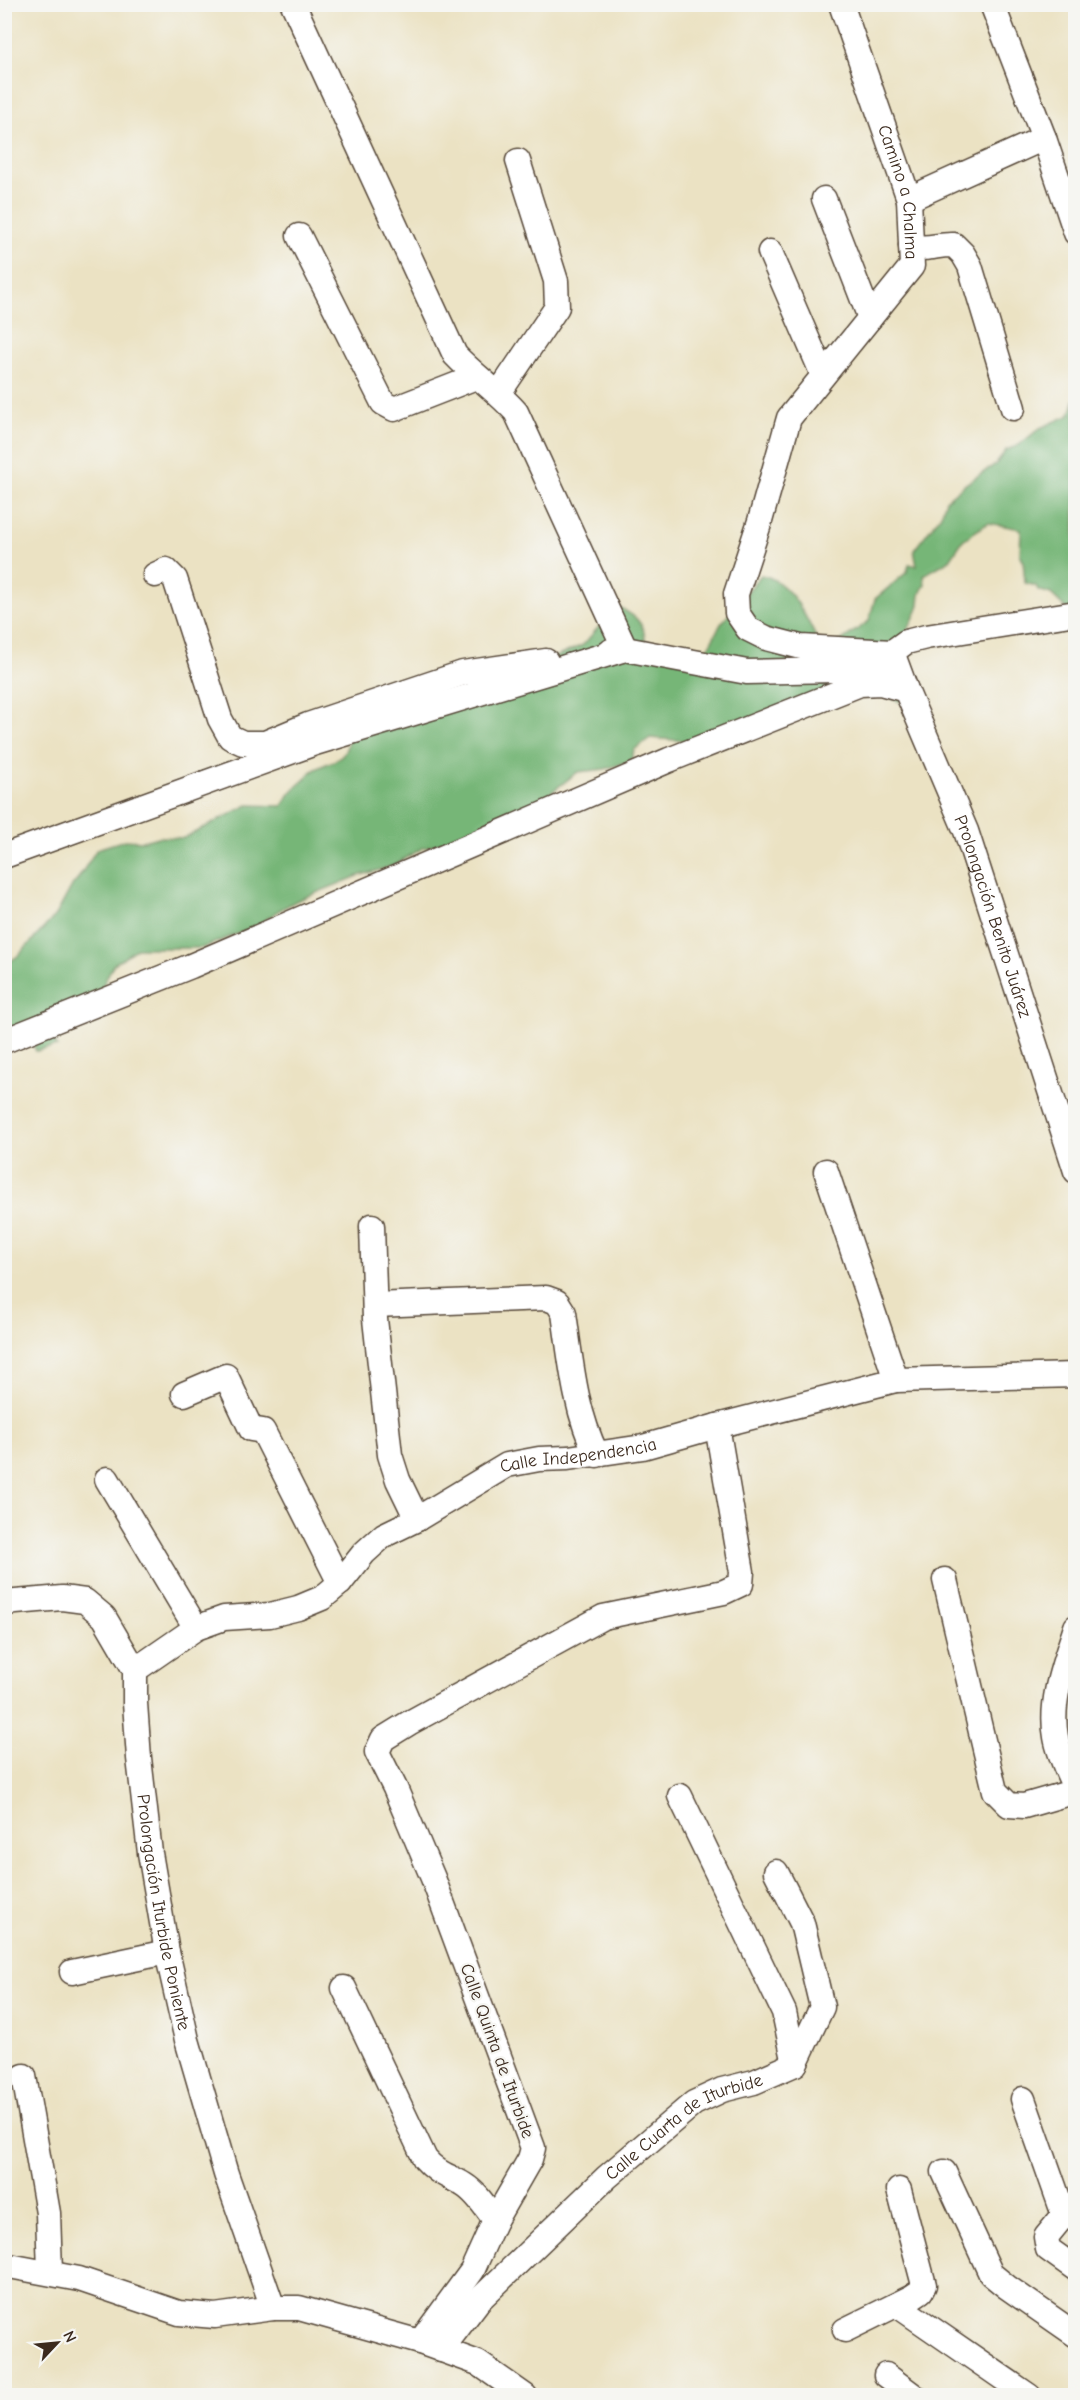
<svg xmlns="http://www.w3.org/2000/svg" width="1080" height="2400" font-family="'Comic Neue',sans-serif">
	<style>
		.forest { fill: #76b677; stroke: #58704a; stroke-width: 1.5 }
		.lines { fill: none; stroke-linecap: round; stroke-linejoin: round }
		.minor-casing { stroke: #554637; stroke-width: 27 }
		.minor { stroke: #fff; stroke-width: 24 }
		.labels { text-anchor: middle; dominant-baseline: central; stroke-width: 4.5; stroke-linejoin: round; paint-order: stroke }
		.street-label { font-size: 18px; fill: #3b2a1e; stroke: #f6f6f2 }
	</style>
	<rect width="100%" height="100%" fill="#f6f6f2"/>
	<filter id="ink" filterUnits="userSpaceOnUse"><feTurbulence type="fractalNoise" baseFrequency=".0167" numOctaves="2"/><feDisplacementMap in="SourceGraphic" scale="12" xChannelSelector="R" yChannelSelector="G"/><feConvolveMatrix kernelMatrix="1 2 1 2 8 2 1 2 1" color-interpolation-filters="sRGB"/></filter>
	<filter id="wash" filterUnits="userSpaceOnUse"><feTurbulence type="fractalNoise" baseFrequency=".008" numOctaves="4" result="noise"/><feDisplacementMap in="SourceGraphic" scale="24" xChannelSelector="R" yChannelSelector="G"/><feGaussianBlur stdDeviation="1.35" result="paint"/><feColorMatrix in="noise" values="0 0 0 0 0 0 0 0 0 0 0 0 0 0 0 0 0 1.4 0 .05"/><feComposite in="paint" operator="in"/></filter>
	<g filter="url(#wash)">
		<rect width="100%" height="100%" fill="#ebe2c3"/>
		<path class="forest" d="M1075 398V617L1051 594 1038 590 1036 586 1025 583 1023 560 1020 554 1021 529 988 523 963 540 950 560 924 575 925 585C916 597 922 601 917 611 905 635 899 644 913 669L903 673 901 702 877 693 857 692 710 743 650 738 634 750 631 761 605 769 578 772 536 804 519 820 484 833 423 848 390 867 358 876 296 901 278 911 257 926 202 948H137L113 965 100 991 64 1024 53 1038 57 1046 36 1051 30 1037 5 1035 4 966 19 955 56 915 73 884 76 882 97 849 125 840 142 841 159 837 184 838 248 805 282 806C290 793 293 789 304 780 306 778 307 775 310 773 328 758 348 766 348 736L374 710 549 660 583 645 617 606C633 615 645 621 645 641L682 650 706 651 721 624 761 575C790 580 807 618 818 642L832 647 869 621 875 599 907 572 909 564 917 566 914 550 941 515 946 500 964 485 996 464 1006 450 1019 445 1040 428 1070 415Z"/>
	</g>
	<g filter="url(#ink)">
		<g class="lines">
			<g class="minor-casing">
				<g id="minor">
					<path id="s1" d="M841 4 909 199 912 266 789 418 760 521 736 594 737 613 748 629 766 638 801 647 892 652 906 690 966 831 1076 1171"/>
					<polyline points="1044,138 1076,233"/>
					<polyline points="824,199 870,318"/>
					<polyline points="909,199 1044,138 992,4"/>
					<polyline points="299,236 383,403 394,409 476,377"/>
					<path d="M911 246C928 251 937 244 954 245L963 254 970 266 1013 408"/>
					<polyline points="770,252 823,375"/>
					<polyline points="499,393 557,307 556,281 518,161"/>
					<polyline points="155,575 166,570 175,579 220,719 230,737 243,743 265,743 308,725 463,673 546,661"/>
					<polyline points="611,651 625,649 747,672 882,669"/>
					<polyline points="892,652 906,642 926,637 1076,613"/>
					<path d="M4 856 315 743 625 649 516 412C497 391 475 376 455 355L293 4"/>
					<polyline points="4,1041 191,966 669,760 860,684 880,683 906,690"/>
					<polyline points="826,1171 896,1380"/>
					<polyline points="372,1226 375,1319 390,1455 398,1480 417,1519"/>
					<path d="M375 1305 546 1298 557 1302 564 1313C571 1362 575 1411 597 1455"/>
					<polyline points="184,1394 226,1376 251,1429 263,1431 340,1583"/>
					<polyline points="107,1479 196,1628"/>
					<polyline points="945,1580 995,1791 1009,1805 1024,1806 1076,1791"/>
					<path id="s2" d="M4 1603 62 1598 85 1601 104 1617 135 1670V1703L139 1758 150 1853 167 1952 187 2040 226 2174 273 2308"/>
					<path d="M1076 1627C1065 1662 1049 1700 1056 1737 1059 1755 1069 1774 1076 1791"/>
					<path id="s3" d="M135 1670 196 1628 224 1618 270 1615 298 1608 322 1598 340 1583 364 1553 384 1535 417 1519 507 1465 539 1459 568 1458 643 1447 717 1426 896 1380 1076 1375"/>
					<polyline points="680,1796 784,2012 795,2064"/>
					<polyline points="72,1972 167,1952"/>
					<path d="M344 1988 425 2159C438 2174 448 2175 464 2185 477 2193 486 2208 495 2220"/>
					<polyline points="24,2076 48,2213 50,2272"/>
					<polyline points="1023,2099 1064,2215 1076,2212"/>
					<polyline points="944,2172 991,2274 1007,2287 1076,2335"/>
					<polyline points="1064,2215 1046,2237 1048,2249 1076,2269"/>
					<polyline points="4,2265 79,2279 179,2313 215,2316 273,2308 299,2308 420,2342 478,2363 525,2396"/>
					<polyline points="897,2305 1029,2396"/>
					<polyline points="845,2330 912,2297 921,2291 924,2285 899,2190"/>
					<polyline points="420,2342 472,2271 495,2220 530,2159 533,2148 433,1878 395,1788 377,1752 383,1739 409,1723 603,1617 724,1592 741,1584 742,1572 717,1426"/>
					<path id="s4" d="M441 2350 479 2300 607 2177 694 2103 722 2090 754 2082 795 2064 822 2007 802 1923 776 1872"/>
					<polyline points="886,2375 914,2396"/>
				</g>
			</g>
			<use href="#minor" class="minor"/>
		</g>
	</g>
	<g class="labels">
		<g class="street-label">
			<text stroke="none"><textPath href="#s1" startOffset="198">Camino a Chalma</textPath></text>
			<text stroke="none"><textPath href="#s1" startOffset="1122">Prolongación Benito Juárez</textPath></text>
			<text stroke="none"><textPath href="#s3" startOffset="507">Calle Independencia</textPath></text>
			<text stroke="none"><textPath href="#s2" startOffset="412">Prolongación Iturbide Poniente</textPath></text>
			<text transform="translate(497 2051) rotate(70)">Calle Quinta de Iturbide</text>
			<text stroke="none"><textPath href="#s4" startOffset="334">Calle Cuarta de Iturbide</textPath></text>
		</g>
	</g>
	<rect width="1080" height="2400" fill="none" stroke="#f6f6f2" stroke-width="24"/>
	<g transform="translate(57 2343) rotate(64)" stroke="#f6f6f2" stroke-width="4.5" paint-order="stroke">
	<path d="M0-4.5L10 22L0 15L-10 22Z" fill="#3b2a1e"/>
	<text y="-9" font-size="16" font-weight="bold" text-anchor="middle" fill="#3b2a1e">N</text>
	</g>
</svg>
